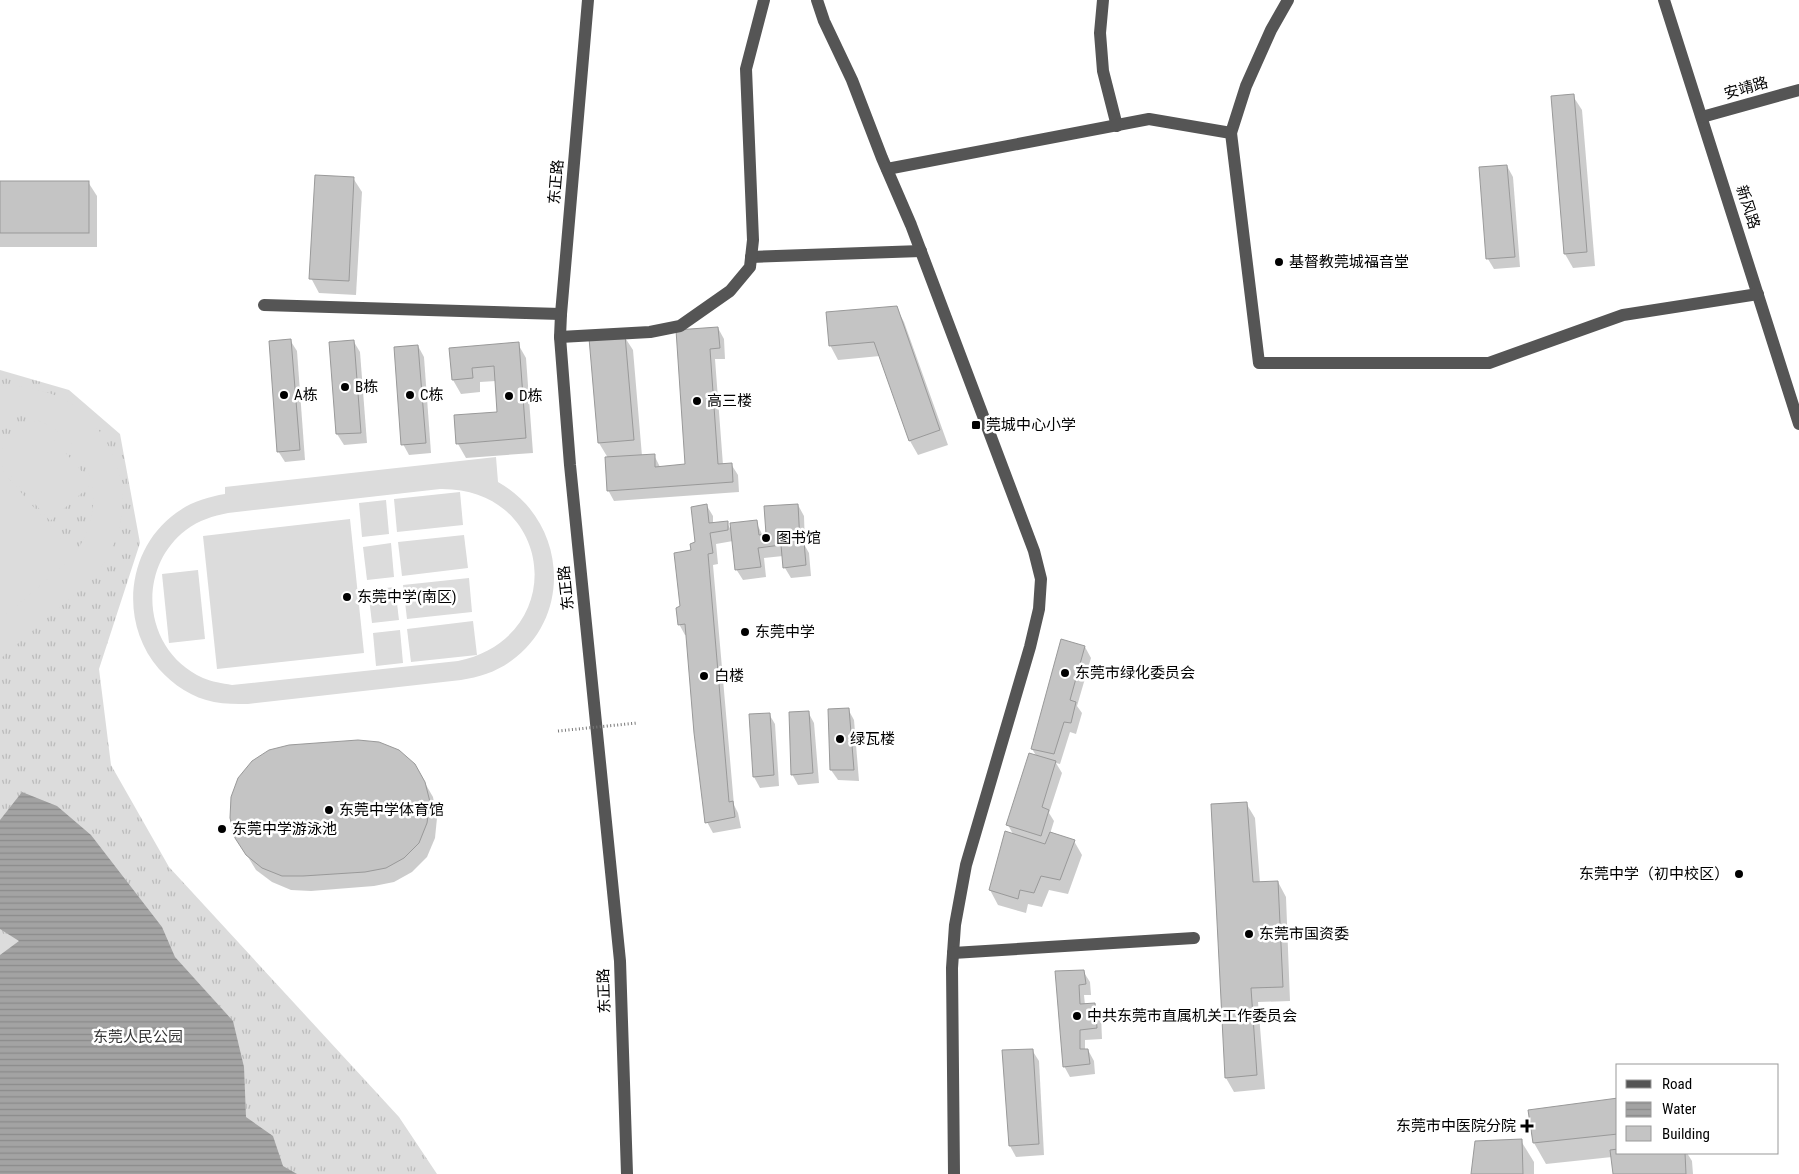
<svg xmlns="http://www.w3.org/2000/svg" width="1799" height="1174" font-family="'Roboto Condensed','Noto Sans SC',sans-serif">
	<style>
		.grass { fill: url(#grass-tufts) }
		.pitch { fill: #dcdcdc; fill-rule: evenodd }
		.water { fill: url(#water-rules) }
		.shadow { fill: #0003 }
		.building { fill: #c4c4c4; stroke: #999 }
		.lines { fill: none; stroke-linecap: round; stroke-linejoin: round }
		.minor { stroke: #555; stroke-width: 12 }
		.path-bridge { stroke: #777; stroke-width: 3; stroke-dasharray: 1 2.5; stroke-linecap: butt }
		.poi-dot { fill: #000; stroke: #fff; stroke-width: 2 }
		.labels { text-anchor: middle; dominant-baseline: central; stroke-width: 5; stroke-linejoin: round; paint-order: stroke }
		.street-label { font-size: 15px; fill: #000; stroke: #fff }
		.poi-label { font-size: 15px; fill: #000; stroke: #fff; text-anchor: start }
		.park-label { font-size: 15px; fill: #333; stroke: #fff }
	</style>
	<defs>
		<pattern id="grass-tufts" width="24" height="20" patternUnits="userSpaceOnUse" patternTransform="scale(1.25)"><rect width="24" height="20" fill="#dcdcdc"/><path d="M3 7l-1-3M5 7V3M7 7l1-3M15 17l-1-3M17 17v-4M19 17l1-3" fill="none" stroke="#bbb"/></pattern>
		<pattern id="water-rules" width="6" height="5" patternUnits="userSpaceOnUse" patternTransform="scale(1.25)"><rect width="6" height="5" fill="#a3a3a3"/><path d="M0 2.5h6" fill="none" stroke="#8b8b8b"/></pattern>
	</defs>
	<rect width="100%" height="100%" fill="#fff"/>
	<polygon class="grass" points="0,370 69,390 120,434 140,543 99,669 111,765 169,867 399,1117 437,1174 0,1174"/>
	<g class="pitch">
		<path d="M7 385C27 387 47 390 65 400 118 431 139 502 108 556 102 567 93 577 84 586L0 659V621L69 560 0 619V468L74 554C90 534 96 509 92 484L50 521 0 464V451L36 420 22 416H0V386ZM37 420C65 430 85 454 91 482Z"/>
		<path d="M496 457 498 482C565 519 575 615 511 661 496 672 479 677 461 680L248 704C237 704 225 704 214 702 193 698 173 685 159 669 119 623 126 549 176 513 191 502 207 497 225 494V487ZM440 489C554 487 571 637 458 661L232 685C222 683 212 682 203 678 143 651 135 569 186 530 199 520 213 516 228 513Z"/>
		<polygon points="460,492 463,525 397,532 394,499"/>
		<polygon points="386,500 389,534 362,537 359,503"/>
		<polygon points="350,519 364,653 217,669 203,536"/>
		<polygon points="464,535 468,568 402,576 398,542"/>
		<polygon points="391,543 394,577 367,580 363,547"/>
		<polygon points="198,570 205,639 169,643 162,574"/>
		<polygon points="469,578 472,612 407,619 403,585"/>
		<polygon points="395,587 399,620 372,623 368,590"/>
		<polygon points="473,621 477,655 411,662 407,629"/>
		<polygon points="400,630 403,663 376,666 373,633"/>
	</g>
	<polygon class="water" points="22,792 57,806 91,835 162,927 175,957 233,1021 244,1067 246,1117 273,1136 283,1166 297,1174 0,1174 0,955 19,941 0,929 0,820"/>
	<g class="shadow">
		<polygon points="1573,96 1582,110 1595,266 1573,268 1565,254 1552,97"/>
		<polygon points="1507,166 1513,177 1520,267 1494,269 1488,259"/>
		<polygon points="353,178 362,192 356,295 319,293 311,278"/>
		<polygon points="88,182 97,196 97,247 0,247 0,183"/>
		<polygon points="896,307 904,322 948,445 918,455 910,441 880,356 838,360 830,345"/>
		<polygon points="718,328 724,339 725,359 715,359 723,465 731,464 738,475 739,492 614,501 608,490 608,458 599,443 590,339 624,336 633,350 642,456 654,455 660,467 686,466 677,331"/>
		<polygon points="290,340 297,351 305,460 285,462 278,451"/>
		<polygon points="354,342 360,352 367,443 344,445 337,434 331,343"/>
		<polygon points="518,344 526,358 533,453 466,458 458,444 498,413 496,381 480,382 480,392 461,394 453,380 451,349"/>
		<polygon points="418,346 424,357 431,453 409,455 403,444"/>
		<polygon points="798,505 804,516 805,546 809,553 811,576 791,578 785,568 783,556 764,558 766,577 743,580 736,569 733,541 716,544 718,564 713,565 734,805 738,813 741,828 713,833 707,822 687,635 685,635 679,624 693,551 707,506 713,516 713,524 727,523 732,532 756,522 763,536 767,535"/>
		<polygon points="1062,640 1085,647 1091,658 1077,706 1082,713 1076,734 1070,732 1060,764 1056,763 1062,773 1049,813 1054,821 1050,834 1074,841 1082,855 1068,894 1049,890 1042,907 1028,904 1026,913 998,905 990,890 1006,833 1014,836 1008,825 1037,757 1032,749"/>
		<polygon points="848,709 854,720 859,781 838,780 831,770"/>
		<polygon points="808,712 814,723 819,783 798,785 792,774"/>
		<polygon points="769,714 775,724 779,786 760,788 754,777 750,715"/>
		<polygon points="414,764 433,797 437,818 435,838 427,857 412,872 394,882 374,886 311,891 291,890 272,882 256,870 245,852"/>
		<polygon points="1246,803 1255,818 1260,883 1278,882 1286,897 1290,1001 1258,1002 1265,1089 1234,1092 1226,1078"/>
		<polygon points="1083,971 1090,982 1091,995 1084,995 1085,1005 1095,1004 1101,1015 1102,1039 1085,1040 1085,1050 1088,1050 1094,1061 1095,1074 1070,1077 1064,1066 1057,972"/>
		<polygon points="1032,1050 1039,1061 1044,1155 1016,1157 1010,1146 1003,1052"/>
		<polygon points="1618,1100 1618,1153 1687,1153 1692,1161 1693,1174 1614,1174 1612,1157 1546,1164 1534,1143"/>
		<polygon points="1521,1141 1534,1162 1534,1174 1472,1174"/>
	</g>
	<g class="building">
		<polygon points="1574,94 1587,252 1564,254 1551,96"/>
		<polygon points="1507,165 1515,257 1486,259 1479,167"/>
		<polygon points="315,175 354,177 349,281 309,279"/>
		<rect x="0" y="181" width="89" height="52"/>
		<polygon points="897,306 940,430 909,441 874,342 829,346 826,312"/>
		<polygon points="718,327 720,348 710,349 718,464 732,463 733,482 607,491 605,457 655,454 655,467 685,464 676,330"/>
		<polygon points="625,335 634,440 598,443 589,338"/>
		<polygon points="291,339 300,450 277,452 269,341"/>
		<polygon points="354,340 361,433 336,434 329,342"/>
		<polygon points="519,342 526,438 456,444 454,415 497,412 494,366 472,368 473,378 452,380 449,348"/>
		<polygon points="418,345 426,443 401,445 394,347"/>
		<polygon points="707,504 709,523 728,521 728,530 710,533 713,553 708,554 729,802 733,801 735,817 705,823 694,733 685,624 678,625 676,608 680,606 674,553 691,550 690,544 695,542 691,507"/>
		<polygon points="798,504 800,542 804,541 806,565 783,568 781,545 758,548 761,567 735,570 730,523 757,520 759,535 766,534 764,506"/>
		<polygon points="1061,639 1085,646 1070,700 1076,702 1071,723 1064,722 1054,754 1031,749"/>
		<polygon points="849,708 854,770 830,770 828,709"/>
		<polygon points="809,711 813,773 791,775 789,712"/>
		<polygon points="770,713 774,775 753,777 749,714"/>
		<polygon points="358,740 379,742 399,750 415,764 425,782 430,802 427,823 419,843 404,858 386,868 365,872 303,876 282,876 262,868 246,855 235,838 230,818 231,797 238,778 252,761 269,750 289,745"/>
		<polygon points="1029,753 1056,761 1042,807 1049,810 1041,836 1006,825"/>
		<polygon points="1247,802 1253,882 1278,881 1283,987 1251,988 1257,1075 1225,1078 1211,804"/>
		<polygon points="1005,831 1045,844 1050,832 1075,840 1060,880 1041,876 1034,893 1020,890 1018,899 989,890"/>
		<polygon points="1084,970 1086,984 1079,985 1080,1004 1095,1003 1097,1028 1080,1030 1080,1049 1088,1049 1090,1064 1063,1067 1055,971"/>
		<polygon points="1033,1049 1039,1144 1009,1146 1002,1050"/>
		<polygon points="1618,1098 1618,1134 1533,1143 1528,1110"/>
		<polygon points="1522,1139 1523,1174 1471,1174 1475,1141"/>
		<polygon points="1618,1149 1618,1153 1685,1153 1686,1174 1613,1174 1610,1150"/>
	</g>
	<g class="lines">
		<g class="minor">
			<polyline points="588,0 561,314 560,337 570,465 620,961 627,1174"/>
			<polyline points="817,0 824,21 852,80 882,158 911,225 1034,551 1041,579 1039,609 1030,647 966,865 955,925 952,968 954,1174"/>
			<polyline points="1103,0 1100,33 1103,71 1117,126"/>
			<polyline points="1664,0 1799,424"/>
			<polyline points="1702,117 1799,90"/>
			<polyline points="1231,133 1246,86 1271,30 1288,0"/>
			<polyline points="887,169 1149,119 1231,133 1259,363 1489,363 1623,315 1758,294"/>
			<polyline points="751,257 921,251"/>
			<polyline points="264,305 561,314"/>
			<polyline points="560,337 650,332 680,326 730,291 750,267 753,240 746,69 764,0"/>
			<polyline points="953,953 1194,938"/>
		</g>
		<polyline class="path-bridge" points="558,731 637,723"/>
	</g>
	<g class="poi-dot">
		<circle cx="1279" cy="262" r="5"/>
		<circle cx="345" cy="387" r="5"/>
		<circle cx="284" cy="395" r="5"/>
		<circle cx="410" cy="395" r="5"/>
		<circle cx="509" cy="396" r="5"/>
		<circle cx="697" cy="401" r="5"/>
		<rect x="971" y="420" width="10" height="10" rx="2.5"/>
		<circle cx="766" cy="538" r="5"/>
		<circle cx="347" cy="597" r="5"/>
		<circle cx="745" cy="632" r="5"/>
		<circle cx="1065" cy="673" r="5"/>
		<circle cx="704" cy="676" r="5"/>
		<circle cx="840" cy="739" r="5"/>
		<circle cx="329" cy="810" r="5"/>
		<circle cx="222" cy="829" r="5"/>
		<circle cx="1739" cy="874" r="5"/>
		<circle cx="1249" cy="934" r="5"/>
		<circle cx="1077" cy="1016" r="5"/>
		<path d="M1524.5 1118.5h5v5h5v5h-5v5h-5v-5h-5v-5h5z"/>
	</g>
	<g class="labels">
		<g class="street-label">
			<text transform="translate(1746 88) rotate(-16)">安靖路</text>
			<text transform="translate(556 182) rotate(-85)">东正路</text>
			<text transform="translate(1748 207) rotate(72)">新风路</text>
			<text transform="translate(566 588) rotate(-96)">东正路</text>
			<text transform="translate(604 991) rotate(-92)">东正路</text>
		</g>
		<g class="poi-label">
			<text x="1289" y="262">基督教莞城福音堂</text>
			<text x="355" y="387">B栋</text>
			<text x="294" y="395">A栋</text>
			<text x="420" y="395">C栋</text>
			<text x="519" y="396">D栋</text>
			<text x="707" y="401">高三楼</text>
			<text x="986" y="425">莞城中心小学</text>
			<text x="776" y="538">图书馆</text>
			<text x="357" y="597">东莞中学(南区)</text>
			<text x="755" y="632">东莞中学</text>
			<text x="1075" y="673">东莞市绿化委员会</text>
			<text x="714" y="676">白楼</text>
			<text x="850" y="739">绿瓦楼</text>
			<text x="339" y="810">东莞中学体育馆</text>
			<text x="232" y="829">东莞中学游泳池</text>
			<text x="1729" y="874" text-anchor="end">东莞中学（初中校区）</text>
			<text x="1259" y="934">东莞市国资委</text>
			<text x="1087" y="1016">中共东莞市直属机关工作委员会</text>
			<text x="1516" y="1126" text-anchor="end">东莞市中医院分院</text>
		</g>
		<g class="park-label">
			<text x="138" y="1037">东莞人民公园</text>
		</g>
	</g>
	<rect x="1616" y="1064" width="162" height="90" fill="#ffffff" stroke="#999999"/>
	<rect x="1626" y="1080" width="25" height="8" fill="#555555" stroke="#999999"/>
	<text x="1662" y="1089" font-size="15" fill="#000000">Road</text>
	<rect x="1626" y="1102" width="25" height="15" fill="url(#water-rules)" stroke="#999999"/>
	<text x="1662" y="1114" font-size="15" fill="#000000">Water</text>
	<rect x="1626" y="1126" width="25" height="15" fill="#c4c4c4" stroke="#999999"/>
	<text x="1662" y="1139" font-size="15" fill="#000000">Building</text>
</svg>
